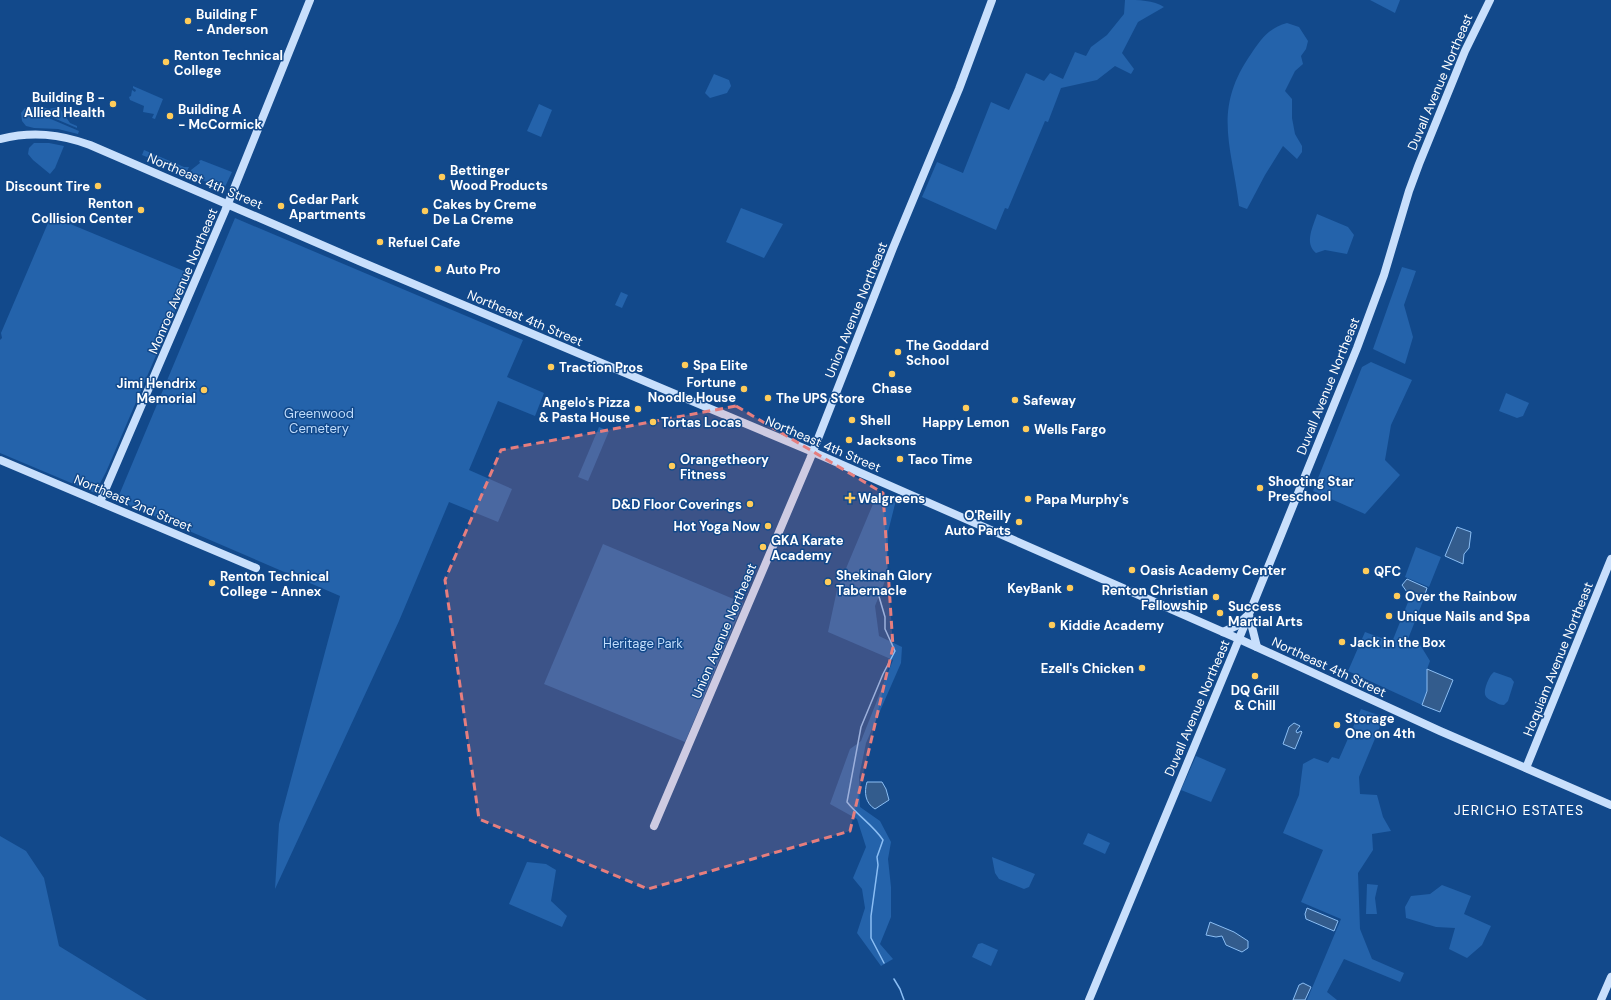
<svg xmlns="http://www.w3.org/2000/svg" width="1611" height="1000" font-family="'DM Sans',sans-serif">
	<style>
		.green { fill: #2463ab }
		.water { fill: #335c8d; stroke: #8bbef4 }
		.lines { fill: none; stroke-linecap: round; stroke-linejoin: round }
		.stream { stroke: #8bbef4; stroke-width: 1.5 }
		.secondary { stroke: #c8dffc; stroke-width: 8 }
		.marked { fill: #e67e7e; fill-opacity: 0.2; stroke: #e67e7e; stroke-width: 3; stroke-dasharray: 8 5; stroke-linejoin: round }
		.poi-dot { fill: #ffcc5a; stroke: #12498b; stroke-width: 1.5 }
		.labels { text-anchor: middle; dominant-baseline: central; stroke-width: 3; stroke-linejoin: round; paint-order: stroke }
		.poi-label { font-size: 13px; font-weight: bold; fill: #fff; stroke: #12498b; text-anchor: start }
		.street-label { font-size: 13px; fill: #fff; stroke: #12498b }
		.park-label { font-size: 13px; fill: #c1ddfc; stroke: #12498b }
		.neighbourhood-label { font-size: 14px; letter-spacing: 1px; fill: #fff; stroke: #12498b }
	</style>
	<rect width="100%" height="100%" fill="#12498b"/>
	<g class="green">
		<path d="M1125 0C1138 0 1154 0 1164 7L1138 22 1122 53 1134 69 1131 74 1115 66 1097 80 1061 88 1048 122 1045 121 1008 209 1005 208 996 230 922 197 937 162 963 173 991 102 1009 110 1026 73 1044 81 1050 73 1063 79 1075 52 1086 56 1091 47 1107 35 1124 14Z"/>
		<polygon points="1370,0 1400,0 1395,13"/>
		<path d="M1287 23 1299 27 1308 41 1306 49 1301 56 1303 64 1295 71 1285 91 1292 99V118L1295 134 1302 146V152L1297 159 1283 146 1265 175 1247 209 1239 206C1232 146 1212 110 1251 54 1261 39 1269 28 1287 23Z"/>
		<polygon points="714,74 729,80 731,86 727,93 710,98 705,93"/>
		<polygon points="133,86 163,99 155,119 152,118 154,114 143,112 144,106 130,100 129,97 131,96 132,90 135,92 136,90 133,88"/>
		<polygon points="539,104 552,110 541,137 527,131"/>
		<polygon points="28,107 41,107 49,109 59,107 70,123 77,126 77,128"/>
		<polygon points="25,108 79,131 78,134 58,129 34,128 26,126 22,121 21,113"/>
		<polygon points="34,143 49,143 64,146 55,168 50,174 33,160 28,154 29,148"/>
		<polygon points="144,150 184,167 189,167 186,173 142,155"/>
		<polygon points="201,160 232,172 224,189 189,175 191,170 200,163 199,161"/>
		<polygon points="741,208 783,224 764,258 726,242"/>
		<path d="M1317 214 1348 227 1354 235 1347 254 1325 250 1316 253C1304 243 1313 227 1317 214Z"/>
		<polygon points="51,216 191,274 106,472 95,493 0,453 0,340 2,338 1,333"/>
		<polygon points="235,218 523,340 507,377 544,393 535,416 498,401 469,470 512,489 498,522 449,502 399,621 275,889 279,824 340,596 117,500"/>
		<polygon points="1402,267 1416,271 1404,305 1413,337 1405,364 1373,349"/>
		<polygon points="621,292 628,295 622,308 615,305"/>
		<polygon points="1371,362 1412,380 1391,425 1385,460 1400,475 1365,514 1313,491 1362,367"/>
		<polygon points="1506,393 1529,403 1523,416 1517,418 1499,411"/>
		<polygon points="599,427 609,431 588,481 578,477"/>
		<polygon points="878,492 896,500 888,532 887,576 875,606 879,636 902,647 901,663 866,743 859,777 860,807 880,821 891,842 888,859 891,887 891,917 880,944 893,959 881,966 857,933 865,908 862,889 853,878 866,847 857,819 830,804 850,749 861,741 893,660 828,632 837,590"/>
		<polygon points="603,544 743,603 685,742 544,684"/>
		<polygon points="1416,547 1441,557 1429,587 1405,577"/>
		<polygon points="1410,597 1423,601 1408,639 1419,643 1430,661 1427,669 1427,691 1422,705 1348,671 1365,632 1392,642"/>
		<path d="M1494 672 1511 678 1514 682 1508 701 1504 705C1500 705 1498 704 1495 702 1484 698 1483 694 1487 683 1489 679 1490 675 1494 672Z"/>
		<polygon points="1361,709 1384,717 1359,777 1360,794 1377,795 1383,817 1391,831 1372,834 1373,850 1358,873 1360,929 1372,959 1404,973 1400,982 1344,959 1327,992 1337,1000 1307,1000 1341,919 1301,902 1323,850 1283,833 1299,795 1303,764 1314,758 1328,763 1332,757 1339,759"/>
		<polygon points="1196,756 1226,769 1211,802 1181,790"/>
		<polygon points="1088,833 1110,843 1105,854 1083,844"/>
		<polygon points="0,836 26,851 44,878 59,946 147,1000 0,1000"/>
		<polygon points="992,857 1035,874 1029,887 1024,889 999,879 995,873"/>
		<polygon points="527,862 546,864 556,870 551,901 567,916 562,927 509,904"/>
		<polygon points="1367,884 1378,885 1375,898 1377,914 1366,914"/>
		<polygon points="1442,885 1471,896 1464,914 1491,926 1482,945 1467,958 1449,949 1455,928 1436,927 1406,918 1405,907 1411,896 1430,894"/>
		<polygon points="982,943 998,950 991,966 972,957 978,944"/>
	</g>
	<g class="water">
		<polygon points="1457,527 1471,532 1469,548 1464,554 1463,564 1445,556"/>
		<polygon points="1407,579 1427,588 1423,600 1407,592 1402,585"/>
		<polygon points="1427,669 1453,680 1440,712 1422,705 1427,691"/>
		<polygon points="1294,723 1300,726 1296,731 1297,733 1301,731 1302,732 1295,749 1283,744 1289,727"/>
		<path d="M867 782H882L886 789 889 800 875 809C865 803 864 792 867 782Z"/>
		<polygon points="1307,908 1338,921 1334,931 1306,919 1305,914"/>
		<polygon points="1210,922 1234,932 1248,941 1248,948 1242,952 1226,945 1222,936 1216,937 1206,935"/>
		<polygon points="1303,983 1311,987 1305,1000 1293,1000 1299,985"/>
	</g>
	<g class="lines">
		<g class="stream">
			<path d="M878 593 885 617V629L895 651 883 674 861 727 847 802C858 816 873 825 883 840L877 857 878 865 871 916V938L884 963"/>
			<polyline points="894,979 900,989 904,1000"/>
		</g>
		<g class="secondary">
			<path d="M0 139C32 131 60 134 90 145L359 261 813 452 1239 639 1440 731 1611 805"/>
			<polyline points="0,460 256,568"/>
			<polyline points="100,502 225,211 310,0"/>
			<polyline points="1249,615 1257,647"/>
			<polyline points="1223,632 1236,626 1247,616"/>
			<polyline points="1526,768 1611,559"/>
			<polyline points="654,826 810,459 893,248 959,89 992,0"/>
			<polyline points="1089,1000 1234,651 1357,348 1384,275 1409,191 1419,164 1465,51 1490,0"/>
			<polyline points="1601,1000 1611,977"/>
		</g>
	</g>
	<path class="marked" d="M736 406 883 493 893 647 850 831 648 889 479 819 445 580 501 450Z"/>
	<g class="poi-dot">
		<circle cx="188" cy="21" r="4"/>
		<circle cx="166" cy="62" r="4"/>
		<circle cx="113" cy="104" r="4"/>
		<circle cx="170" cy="116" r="4"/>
		<circle cx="442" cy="177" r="4"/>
		<circle cx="98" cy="186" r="4"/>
		<circle cx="281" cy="206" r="4"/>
		<circle cx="141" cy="210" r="4"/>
		<circle cx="425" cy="211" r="4"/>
		<circle cx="380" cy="242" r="4"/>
		<circle cx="438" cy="269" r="4"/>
		<circle cx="898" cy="352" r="4"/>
		<circle cx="685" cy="365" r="4"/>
		<circle cx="551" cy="367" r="4"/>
		<circle cx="892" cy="374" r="4"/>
		<circle cx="744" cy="389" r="4"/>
		<circle cx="204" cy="390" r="4"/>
		<circle cx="768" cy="398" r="4"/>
		<circle cx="1015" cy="400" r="4"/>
		<circle cx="966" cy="408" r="4"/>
		<circle cx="638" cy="409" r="4"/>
		<circle cx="852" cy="420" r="4"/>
		<circle cx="653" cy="422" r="4"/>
		<circle cx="1026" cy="429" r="4"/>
		<circle cx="849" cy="440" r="4"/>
		<circle cx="900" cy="459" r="4"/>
		<circle cx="672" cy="466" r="4"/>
		<circle cx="1260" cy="488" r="4"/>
		<path d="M848 492h4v4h4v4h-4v4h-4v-4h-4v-4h4z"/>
		<circle cx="1028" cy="499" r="4"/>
		<circle cx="750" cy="504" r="4"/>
		<circle cx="1019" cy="522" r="4"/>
		<circle cx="768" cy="526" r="4"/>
		<circle cx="763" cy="547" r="4"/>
		<circle cx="1132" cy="570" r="4"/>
		<circle cx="1366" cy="571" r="4"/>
		<circle cx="828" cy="582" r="4"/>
		<circle cx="212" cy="583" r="4"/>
		<circle cx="1070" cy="588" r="4"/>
		<circle cx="1397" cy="596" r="4"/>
		<circle cx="1216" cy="597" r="4"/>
		<circle cx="1220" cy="613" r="4"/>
		<circle cx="1389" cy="616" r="4"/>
		<circle cx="1052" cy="625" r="4"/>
		<circle cx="1342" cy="642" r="4"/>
		<circle cx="1142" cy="668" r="4"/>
		<circle cx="1255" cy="676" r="4"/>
		<circle cx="1337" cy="725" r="4"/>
	</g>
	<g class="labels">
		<g class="poi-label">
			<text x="196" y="14">Building F<tspan x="196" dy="15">- Anderson</tspan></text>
			<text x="174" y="55">Renton Technical<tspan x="174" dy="15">College</tspan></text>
			<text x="105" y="97" text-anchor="end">Building B -<tspan x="105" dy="15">Allied Health</tspan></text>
			<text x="178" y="109">Building A<tspan x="178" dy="15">- McCormick</tspan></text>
			<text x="450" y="170">Bettinger<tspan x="450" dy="15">Wood Products</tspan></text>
			<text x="90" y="186" text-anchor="end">Discount Tire</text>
			<text x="289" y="199">Cedar Park<tspan x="289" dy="15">Apartments</tspan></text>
			<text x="133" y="203" text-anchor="end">Renton<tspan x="133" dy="15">Collision Center</tspan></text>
			<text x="433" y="204">Cakes by Creme<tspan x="433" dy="15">De La Creme</tspan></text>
			<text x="388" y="242">Refuel Cafe</text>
			<text x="446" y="269">Auto Pro</text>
			<text x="906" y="345">The Goddard<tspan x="906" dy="15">School</tspan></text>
			<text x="693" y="365">Spa Elite</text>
			<text x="559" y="367">Traction Pros</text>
			<text x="736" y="382" text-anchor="end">Fortune<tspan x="736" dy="15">Noodle House</tspan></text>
			<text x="196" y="383" text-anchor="end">Jimi Hendrix<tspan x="196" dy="15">Memorial</tspan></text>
			<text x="892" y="388" text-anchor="middle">Chase</text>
			<text x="776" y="398">The UPS Store</text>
			<text x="1023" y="400">Safeway</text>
			<text x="630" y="402" text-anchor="end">Angelo's Pizza<tspan x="630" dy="15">&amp; Pasta House</tspan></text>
			<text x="860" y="420">Shell</text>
			<text x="661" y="422">Tortas Locas</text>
			<text x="966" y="422" text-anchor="middle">Happy Lemon</text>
			<text x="1034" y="429">Wells Fargo</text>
			<text x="857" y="440">Jacksons</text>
			<text x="680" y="459">Orangetheory<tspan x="680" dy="15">Fitness</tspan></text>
			<text x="908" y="459">Taco Time</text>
			<text x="1268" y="481">Shooting Star<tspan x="1268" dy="15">Preschool</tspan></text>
			<text x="858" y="498">Walgreens</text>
			<text x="1036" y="499">Papa Murphy's</text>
			<text x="742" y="504" text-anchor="end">D&amp;D Floor Coverings</text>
			<text x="1011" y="515" text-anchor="end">O'Reilly<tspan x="1011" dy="15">Auto Parts</tspan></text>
			<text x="760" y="526" text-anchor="end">Hot Yoga Now</text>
			<text x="771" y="540">GKA Karate<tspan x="771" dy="15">Academy</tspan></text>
			<text x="1140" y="570">Oasis Academy Center</text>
			<text x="1374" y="571">QFC</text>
			<text x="836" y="575">Shekinah Glory<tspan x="836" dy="15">Tabernacle</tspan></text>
			<text x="220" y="576">Renton Technical<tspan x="220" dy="15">College - Annex</tspan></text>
			<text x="1062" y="588" text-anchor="end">KeyBank</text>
			<text x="1208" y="590" text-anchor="end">Renton Christian<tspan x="1208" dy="15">Fellowship</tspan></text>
			<text x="1405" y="596">Over the Rainbow</text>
			<text x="1228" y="606">Success<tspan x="1228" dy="15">Martial Arts</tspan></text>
			<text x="1397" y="616">Unique Nails and Spa</text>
			<text x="1060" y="625">Kiddie Academy</text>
			<text x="1350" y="642">Jack in the Box</text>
			<text x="1134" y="668" text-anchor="end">Ezell's Chicken</text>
			<text x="1255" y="690" text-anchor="middle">DQ Grill<tspan x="1255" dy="15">&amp; Chill</tspan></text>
			<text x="1345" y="718">Storage<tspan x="1345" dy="15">One on 4th</tspan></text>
		</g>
		<g class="street-label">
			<text transform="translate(1440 82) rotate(-67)">Duvall Avenue Northeast</text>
			<text transform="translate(205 181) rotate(23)">Northeast 4th Street</text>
			<text transform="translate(183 281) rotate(-67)">Monroe Avenue Northeast</text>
			<text transform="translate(856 310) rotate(-68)">Union Avenue Northeast</text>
			<text transform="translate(525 318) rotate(23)">Northeast 4th Street</text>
			<text transform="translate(1328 386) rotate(-68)">Duvall Avenue Northeast</text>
			<text transform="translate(823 444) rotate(23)">Northeast 4th Street</text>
			<text transform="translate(133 503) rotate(23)">Northeast 2nd Street</text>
			<text transform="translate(724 631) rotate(-67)">Union Avenue Northeast</text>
			<text transform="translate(1558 659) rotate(-68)">Hoquiam Avenue Northeast</text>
			<text transform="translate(1329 667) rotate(25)">Northeast 4th Street</text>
			<text transform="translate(1197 708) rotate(-67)">Duvall Avenue Northeast</text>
		</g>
		<g class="park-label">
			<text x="319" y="413">Greenwood<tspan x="319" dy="15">Cemetery</tspan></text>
			<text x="643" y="643">Heritage Park</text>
		</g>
		<g class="neighbourhood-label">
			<text x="1519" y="810">JERICHO ESTATES</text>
		</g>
	</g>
</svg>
